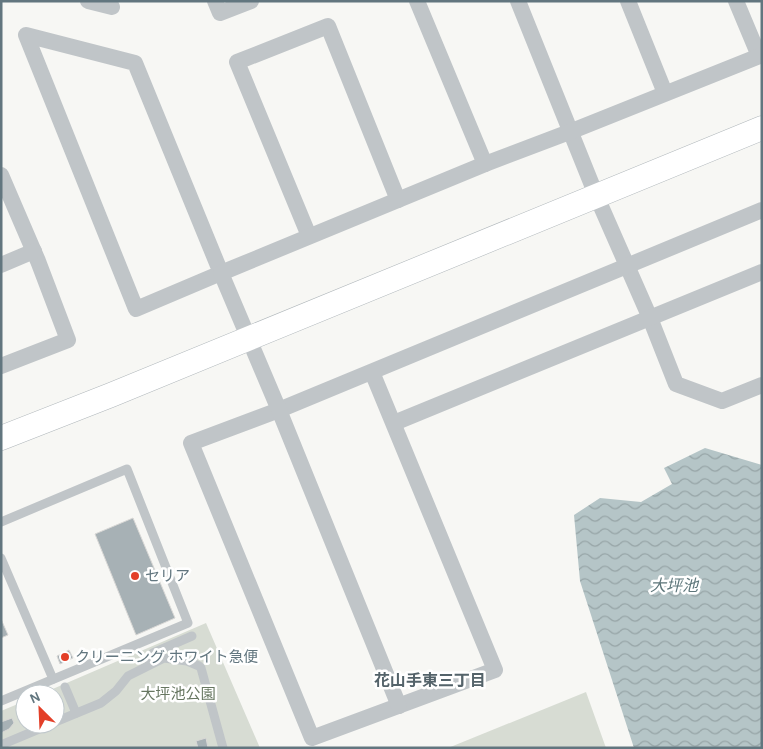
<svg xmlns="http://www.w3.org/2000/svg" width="763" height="749" font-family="Karla,'Noto Sans JP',sans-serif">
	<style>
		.green { fill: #d7dcd3 }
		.water { fill: url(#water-waves) }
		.building { fill: #a7b1b5; stroke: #d9d8d6 }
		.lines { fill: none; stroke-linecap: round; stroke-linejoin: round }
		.secondary-casing { stroke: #b0b7bb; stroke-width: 25 }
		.lane { stroke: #c0c5c8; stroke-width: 9 }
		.street { stroke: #c0c5c8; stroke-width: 16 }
		.secondary { stroke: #fff; stroke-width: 24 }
		.poi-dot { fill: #e33f28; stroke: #fff; stroke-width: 2 }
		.labels { text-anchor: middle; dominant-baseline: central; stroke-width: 5; stroke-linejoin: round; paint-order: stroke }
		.poi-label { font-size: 15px; fill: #62767f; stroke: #fff; text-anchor: start }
		.park-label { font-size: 15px; fill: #677761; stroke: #fff }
		.water-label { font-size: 16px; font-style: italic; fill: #5d767a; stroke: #fff }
		.neighbourhood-label { font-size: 16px; font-weight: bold; fill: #54636a; stroke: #fff }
	</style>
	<defs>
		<pattern id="water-waves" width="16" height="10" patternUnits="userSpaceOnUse" patternTransform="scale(1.25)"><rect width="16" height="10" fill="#b5c5c7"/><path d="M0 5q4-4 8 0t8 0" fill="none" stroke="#97a5a7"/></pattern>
	</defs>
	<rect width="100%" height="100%" fill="#f7f7f4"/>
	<g class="green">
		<polygon points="206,623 260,748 1,748 1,711 25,701 25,724 55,724 55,694 41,694"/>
		<polygon points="586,692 606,748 448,748"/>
	</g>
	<polygon class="water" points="705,448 762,465 762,748 634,748 580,581 574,515 600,498 641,502 672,484 664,468"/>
	<g class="building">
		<polygon points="133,518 175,618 136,635 95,534"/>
		<polygon points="1,619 8,635 1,638"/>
		<polygon points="69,650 73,658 60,664 57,656"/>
		<polygon points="12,718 14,723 9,729 1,733 1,722"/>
		<polygon points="206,738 208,748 198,748 196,741"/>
	</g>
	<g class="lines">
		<g class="secondary-casing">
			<polyline id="secondary" points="1,438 111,395 762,128"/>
		</g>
		<g class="lane">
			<polyline points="1,522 127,469 188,623 1,701"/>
			<polyline points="1,558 53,679"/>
			<polyline points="149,665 153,653 192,636"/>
			<polyline points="65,687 76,713"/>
			<polyline points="55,722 101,703 116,691 128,676 164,658 187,661 199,666 201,668 223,748"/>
			<polyline points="1,745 51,724"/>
		</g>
		<g class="street">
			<polyline points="88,1 112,7 109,1"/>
			<polyline points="215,1 220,13 251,1"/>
			<polyline points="417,1 485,164"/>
			<polyline points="518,1 596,195 650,318 676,384 722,401 762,385"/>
			<polyline points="628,1 665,93"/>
			<polyline points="736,1 759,56"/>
			<polygon points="26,35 135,63 221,273 136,309"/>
			<polyline points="1,175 38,261 68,340 1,366"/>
			<polyline points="309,236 237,62 328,26 398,200"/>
			<polyline points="1,265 34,251"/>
			<polyline points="372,372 495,670 312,738 191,443 279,410 762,210"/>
			<polyline points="394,423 762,272"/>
			<polyline points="399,706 279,410 221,273 485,164 572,131 762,55"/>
		</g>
		<use href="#secondary" class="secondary"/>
	</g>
	<g class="poi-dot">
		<circle cx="135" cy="576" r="5"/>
		<circle cx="65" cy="657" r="5"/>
	</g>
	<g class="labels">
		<g class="poi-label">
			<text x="145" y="576">セリア</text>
			<text x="75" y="657">クリーニング ホワイト急便</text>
		</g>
		<g class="park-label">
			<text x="178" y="694">大坪池公園</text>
		</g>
		<g class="water-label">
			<text x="674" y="585">大坪池</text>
		</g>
		<g class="neighbourhood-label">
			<text x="430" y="680">花山手東三丁目</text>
		</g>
	</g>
	<rect width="763" height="749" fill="none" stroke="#62767f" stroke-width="5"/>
	<g transform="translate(40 709) rotate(336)"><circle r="24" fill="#ffffff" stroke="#c0c8cc"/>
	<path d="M0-4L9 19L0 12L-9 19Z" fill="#e33f28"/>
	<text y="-8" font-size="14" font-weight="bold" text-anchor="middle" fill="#62767f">N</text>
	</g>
</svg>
